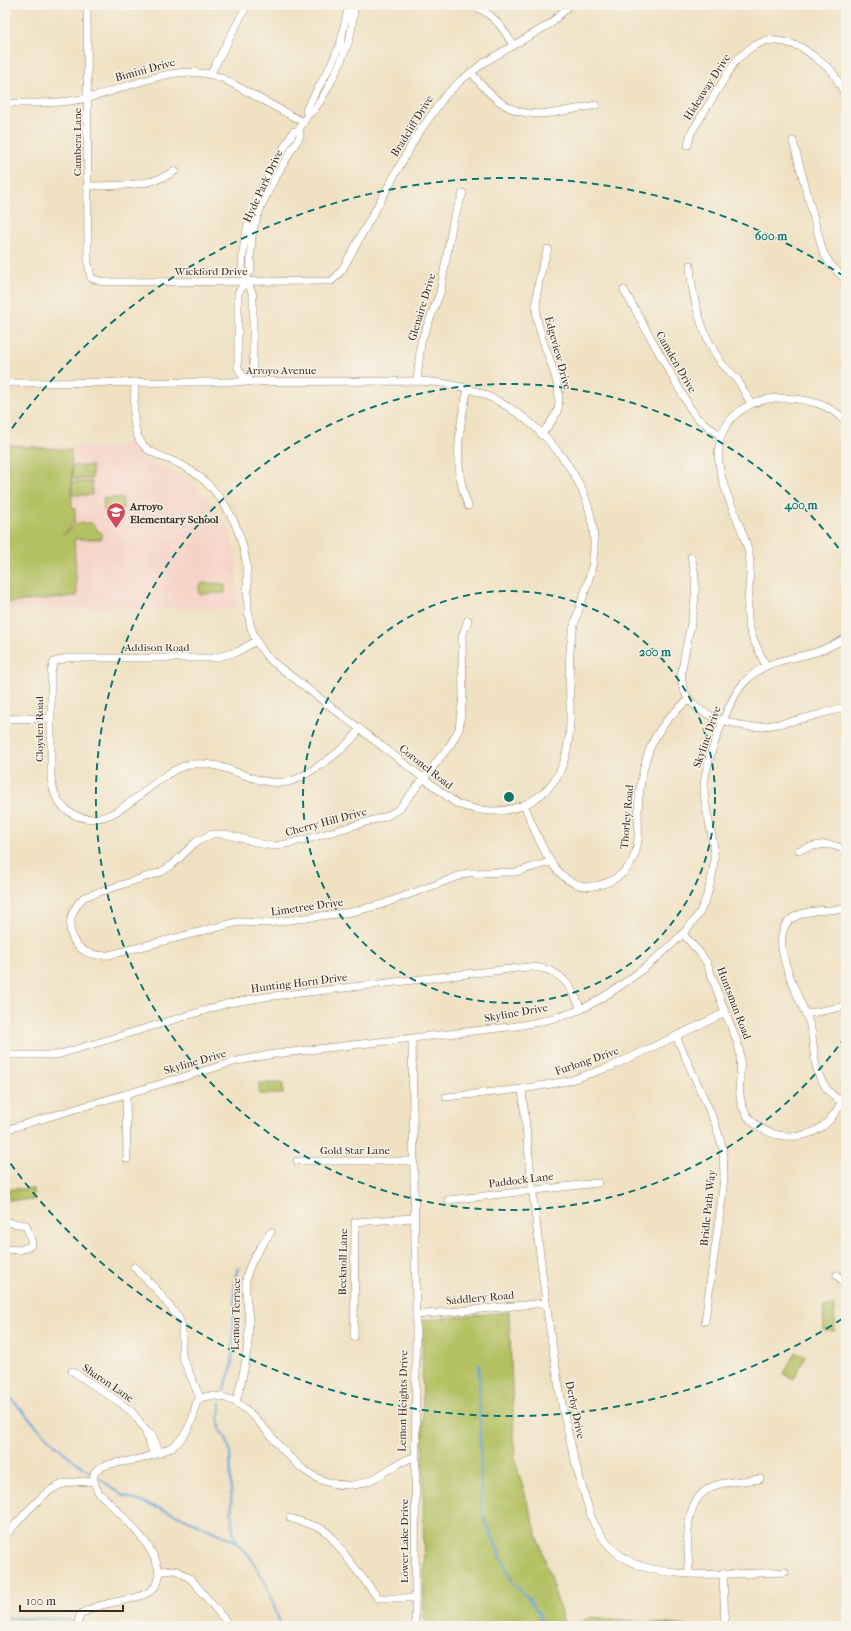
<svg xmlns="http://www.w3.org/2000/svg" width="851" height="1631" font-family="'IM FELL French Canon',serif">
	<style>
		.built { fill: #f6d2c5 }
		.green { fill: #b4c163; stroke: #787640 }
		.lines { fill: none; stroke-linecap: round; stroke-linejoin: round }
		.stream { stroke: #6aa4d9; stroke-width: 2 }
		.minor-casing { stroke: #968670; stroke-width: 8 }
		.minor { stroke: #fff; stroke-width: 7 }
		.ring { fill: none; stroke: #0f766e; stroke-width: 2; stroke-dasharray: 7 5 }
		.labels { text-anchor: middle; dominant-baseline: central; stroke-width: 3; stroke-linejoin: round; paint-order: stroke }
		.street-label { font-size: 11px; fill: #3b2a1e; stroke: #f7f3e8 }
		.poi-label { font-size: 11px; font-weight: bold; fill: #3b2a1e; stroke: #f7f3e8; text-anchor: start }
		.centre { fill: #0f766e; stroke: #f7f3e8; stroke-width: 2 }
		.ring-label { font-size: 12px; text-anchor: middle; font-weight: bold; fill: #0f766e; stroke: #f7f3e8; stroke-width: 3; stroke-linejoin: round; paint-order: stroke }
	</style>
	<rect width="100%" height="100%" fill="#f7f3e8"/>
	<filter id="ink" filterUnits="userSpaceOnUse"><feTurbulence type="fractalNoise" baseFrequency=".025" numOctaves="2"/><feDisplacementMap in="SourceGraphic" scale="8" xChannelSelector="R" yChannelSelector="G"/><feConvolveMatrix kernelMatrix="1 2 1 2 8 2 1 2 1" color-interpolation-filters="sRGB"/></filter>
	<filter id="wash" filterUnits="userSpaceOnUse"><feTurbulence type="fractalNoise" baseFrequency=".012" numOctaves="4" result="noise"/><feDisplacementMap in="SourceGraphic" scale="16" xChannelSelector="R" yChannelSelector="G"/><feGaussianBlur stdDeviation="0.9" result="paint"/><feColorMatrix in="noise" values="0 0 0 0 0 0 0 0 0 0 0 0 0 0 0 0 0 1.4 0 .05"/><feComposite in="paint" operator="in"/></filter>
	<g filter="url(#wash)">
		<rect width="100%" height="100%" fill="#f0e1c3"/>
		<polygon class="built" points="128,441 134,450 147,461 172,470 195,485 217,511 231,536 237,567 237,609 5,608 5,443 112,449"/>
		<g class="green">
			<polygon points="7,445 71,450 72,508 75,508 75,522 63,535 78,523 92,523 97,528 97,531 101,532 101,539 74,539 77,596 5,603"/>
			<polygon points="72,466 92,466 92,479 73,479"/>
			<rect x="72" y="482" width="20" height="13"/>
			<polygon points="103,498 123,498 123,511 104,511"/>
			<polygon points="202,583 225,584 225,593 199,594 199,585 202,585"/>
			<rect x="259" y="1083" width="24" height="11"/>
			<rect x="9" y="1189" width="24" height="11"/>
			<polygon points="834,1306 835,1331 824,1331 823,1307"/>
			<polygon points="509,1312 515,1461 565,1626 430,1626 424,1618 422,1320"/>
			<polygon points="795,1352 805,1357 794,1379 784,1374"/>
			<polygon points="591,1617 686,1626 572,1626"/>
		</g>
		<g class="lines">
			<g class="stream">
				<polyline points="479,1364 481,1500 483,1516 513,1583 529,1599 540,1615 541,1626"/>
				<path d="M5 1391C30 1420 57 1450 90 1472"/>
				<polyline points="223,1392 232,1366 235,1278 238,1268"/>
				<polyline points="221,1403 219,1417 220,1430 226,1438 230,1450 232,1523 234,1536 240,1546"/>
				<polyline points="99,1478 122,1495 175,1514 233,1540 249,1555 266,1584 281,1626"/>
				<polyline points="5,1618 61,1619 72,1621"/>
				<polyline points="83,1623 92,1626"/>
			</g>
		</g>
	</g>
	<g filter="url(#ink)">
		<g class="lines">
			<g class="minor-casing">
				<g id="minor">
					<polyline points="87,5 88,263 91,278 103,282 332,281 342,270 417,135 445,96 460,81 485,62 550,24 570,5"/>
					<path d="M472 5C492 13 502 26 513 45"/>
					<path d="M352 6 348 9 340 45 330 67 307 108 306 111 309 114C321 107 345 54 349 40 352 30 353 19 354 9L352 5"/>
					<path d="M471 72C511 125 536 117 596 105"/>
					<polyline points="211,73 247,5"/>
					<path d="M5 103C32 103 60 104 87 98 132 88 176 60 222 78L303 122"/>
					<path d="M298 131 300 133V136C284 162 256 207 252 237 251 248 250 260 251 271L246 275 243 274 242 271C243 212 265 179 294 131H298L309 113"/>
					<polyline points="793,141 823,252 830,264 846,280"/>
					<polyline points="688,145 691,133 736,60 753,46 767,40 785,42 801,47 816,58 832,71 842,88 846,99"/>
					<path d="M88 186C119 185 148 188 175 171"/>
					<path d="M690 265C692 299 701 332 720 361 725 368 732 373 737 379 742 387 746 395 751 403"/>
					<polyline points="246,281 238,293 238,368 246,382 253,367 253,295 246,278"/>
					<polyline points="624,290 690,408 697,418 720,435"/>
					<polyline points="417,381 421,342 440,293 453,221 463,193"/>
					<path d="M5 383 417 381C439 382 462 385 483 394 540 418 593 479 594 542 595 581 575 607 571 641 563 696 590 773 526 804 504 814 479 812 457 804L269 659C239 624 251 601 246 561 243 544 238 527 229 512 219 494 203 477 185 467 169 457 146 456 138 437 131 421 135 399 135 382"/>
					<path d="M468 389C458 428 453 468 468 506"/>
					<path d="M541 435C547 427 555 419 558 409 564 382 541 346 537 318 534 294 540 271 548 249"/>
					<path d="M691 557C703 593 687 634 682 670 678 703 706 717 733 723 740 725 747 728 754 727 785 725 816 715 846 707"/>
					<path d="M468 620 462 637 463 696 459 729 451 744 399 809 387 816 311 838 277 846 266 845 225 834H212L196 842 172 865 161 872 84 897C57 923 71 959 109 955L238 922 267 923 351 912 383 904 467 873 516 872 550 862"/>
					<path d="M256 641 237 652 214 658H66L54 662 51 672V778C53 793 58 806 71 813 115 838 149 774 188 765 222 757 254 788 288 782 300 779 310 772 320 765 336 755 349 745 360 729"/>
					<path d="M766 666C759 650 749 635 748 618 746 597 753 576 749 554 740 512 695 454 734 416 746 404 760 399 777 398 803 398 827 402 846 421"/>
					<polyline points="5,719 50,718"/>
					<path d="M524 805C539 837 556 902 606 883 619 878 631 868 635 854 640 841 638 826 638 812 640 766 650 728 689 700"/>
					<path d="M799 850C816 845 830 840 846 851"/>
					<path d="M846 909C828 911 798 908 786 924 770 948 802 1001 810 1025 815 1044 812 1065 822 1081 827 1091 836 1099 846 1104"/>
					<path d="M683 934 700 953 707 963C713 979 719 996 725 1012 730 1024 736 1036 739 1049 744 1070 734 1092 745 1112 760 1138 800 1144 823 1126 832 1120 836 1111 842 1102"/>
					<polyline points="806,1014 846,1006"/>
					<polyline points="676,1036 715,1123 723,1149 724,1176 722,1198 705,1321"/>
					<polyline points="412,1039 416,1315 415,1626"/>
					<path d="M5 1055H57L229 1003 265 997 527 967C558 966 570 983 581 1009"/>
					<path d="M522 1089C533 1194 543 1300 562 1404 568 1434 575 1464 584 1493 587 1502 589 1512 593 1521 600 1536 610 1549 624 1558 661 1582 741 1573 785 1572"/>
					<polyline points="126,1094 127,1159"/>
					<polyline points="446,1097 522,1089 568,1081 610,1067 725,1013"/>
					<path d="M5 1130 237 1061 274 1054 517 1026C538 1022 561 1018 581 1009 616 993 680 944 700 912 708 897 712 880 714 863 716 837 704 814 704 788 704 765 728 701 743 684 765 658 789 661 819 651 828 648 837 643 846 638"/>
					<polyline points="297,1161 413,1161"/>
					<polyline points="448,1200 598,1183"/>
					<polyline points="5,1222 26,1225 32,1243 30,1246 20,1250 5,1249"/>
					<polyline points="134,1267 156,1289 178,1317 182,1326 182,1356 200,1398"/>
					<polyline points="837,1275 846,1285"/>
					<polyline points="416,1315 546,1303"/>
					<polyline points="354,1337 355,1222 413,1218"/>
					<polyline points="72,1371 122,1404 134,1414 146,1431 152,1435 160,1453"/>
					<path d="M236 1402C243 1376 249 1351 249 1324 249 1307 243 1291 247 1275 251 1259 262 1245 271 1232"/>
					<polyline points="146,1431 147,1438 154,1455"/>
					<polyline points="290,1518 321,1528 329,1534 378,1598 415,1598"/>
					<path d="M5 1536C20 1520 43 1490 63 1484 72 1481 84 1482 94 1481"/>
					<polyline points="159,1571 176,1570 191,1579 230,1626"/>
					<path d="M689 1573C688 1542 680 1494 720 1484 733 1481 747 1481 760 1479"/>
					<polyline points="723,1573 725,1626"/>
					<path d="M77 1626 80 1615C98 1602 120 1603 140 1596 194 1578 117 1510 99 1493 80 1462 115 1464 134 1460 145 1458 157 1454 168 1449 181 1443 188 1431 193 1417 195 1412 194 1407 197 1402 200 1397 207 1396 213 1396 266 1396 282 1489 352 1485 378 1483 392 1462 415 1457"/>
				</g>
			</g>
			<use href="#minor" class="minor"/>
		</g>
	</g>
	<g class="ring">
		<circle cx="509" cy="797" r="206"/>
		<path d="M845 1037A413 413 0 1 1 845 557"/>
		<path d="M842 1319A619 619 0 0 1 5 1156M5 438A619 619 0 0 1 842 275"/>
	</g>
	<defs>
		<g id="school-pin" transform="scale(1)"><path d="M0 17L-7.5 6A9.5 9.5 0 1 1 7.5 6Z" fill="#d1495b" stroke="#f7f3e8"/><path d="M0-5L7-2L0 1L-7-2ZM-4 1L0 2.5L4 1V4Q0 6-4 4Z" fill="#fff"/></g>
	</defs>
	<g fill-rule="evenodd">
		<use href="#school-pin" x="116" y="512"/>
	</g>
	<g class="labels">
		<g class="street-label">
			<text transform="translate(145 70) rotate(-15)">Bimini Drive</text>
			<text transform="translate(707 87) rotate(-57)">Hideaway Drive</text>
			<text transform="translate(412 126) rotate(-58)">Bradcliff Drive</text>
			<text transform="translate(77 142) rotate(-90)">Cambera Lane</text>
			<text transform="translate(263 186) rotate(-65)">Hyde Park Drive</text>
			<text x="211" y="271">Wickford Drive</text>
			<text transform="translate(422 307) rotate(-73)">Glenaire Drive</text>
			<text transform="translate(558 353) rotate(75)">Edgeview Drive</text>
			<text transform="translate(676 362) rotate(60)">Camden Drive</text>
			<text x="281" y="370">Arroyo Avenue</text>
			<text x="157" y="647">Addison Road</text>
			<text transform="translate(39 729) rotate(-90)">Cloyden Road</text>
			<text transform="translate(707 737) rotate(-71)">Skyline Drive</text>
			<text transform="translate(426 767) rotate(38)">Coronel Road</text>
			<text transform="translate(627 817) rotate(-85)">Thorley Road</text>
			<text transform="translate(326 822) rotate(-15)">Cherry Hill Drive</text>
			<text transform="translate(307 907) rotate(-8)">Limetree Drive</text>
			<text transform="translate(299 983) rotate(-7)">Hunting Horn Drive</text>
			<text transform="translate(734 1003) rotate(69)">Huntsman Road</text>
			<text transform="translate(516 1013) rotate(-10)">Skyline Drive</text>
			<text transform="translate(587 1061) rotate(-19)">Furlong Drive</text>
			<text transform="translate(195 1062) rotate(-16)">Skyline Drive</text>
			<text x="355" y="1150">Gold Star Lane</text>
			<text transform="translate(521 1180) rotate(-7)">Paddock Lane</text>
			<text transform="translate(708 1208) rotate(-84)">Bridle Path Way</text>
			<text transform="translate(343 1262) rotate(-89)">Becknoll Lane</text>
			<text transform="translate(480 1298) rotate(-5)">Saddlery Road</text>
			<text transform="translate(236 1314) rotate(-89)">Lemon Terrace</text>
			<text transform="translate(108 1383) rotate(34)">Sharon Lane</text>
			<text transform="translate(403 1401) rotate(-89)">Lemon Heights Drive</text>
			<text transform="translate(575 1410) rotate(78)">Derby Drive</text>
			<text transform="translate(404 1541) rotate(-90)">Lower Lake Drive</text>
		</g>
		<g class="poi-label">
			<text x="130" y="506">Arroyo<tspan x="130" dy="13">Elementary School</tspan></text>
		</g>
	</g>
	<circle cx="509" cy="797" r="6" class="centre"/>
	<g class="ring-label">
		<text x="771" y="240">600 m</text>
		<text x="801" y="509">400 m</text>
		<text x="655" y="656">200 m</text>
	</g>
	<rect width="851" height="1631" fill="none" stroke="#f7f3e8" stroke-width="20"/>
	<path d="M20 1605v6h103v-6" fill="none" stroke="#3b2a1e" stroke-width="2"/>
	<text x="26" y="1605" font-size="12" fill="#3b2a1e" stroke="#f7f3e8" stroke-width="3" paint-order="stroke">100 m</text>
</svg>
